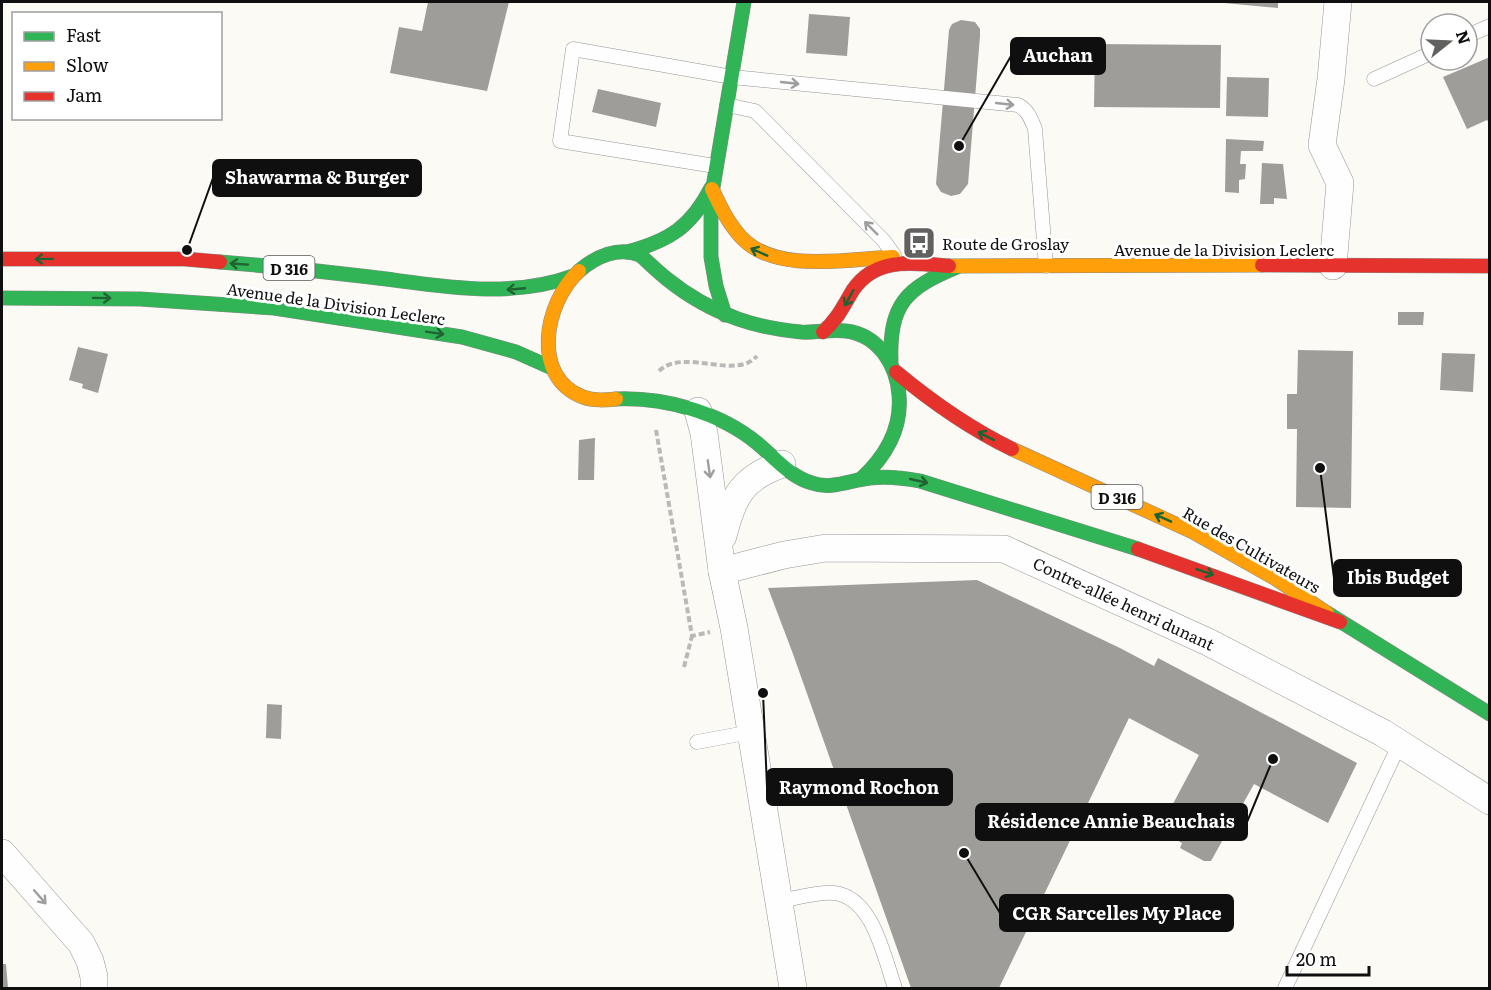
<svg xmlns="http://www.w3.org/2000/svg" width="1491" height="990" font-family="Literata,serif">
	<style>
		.building { fill: #9f9d9a }
		.lines { fill: none; stroke-linecap: round; stroke-linejoin: round }
		.lane-casing { stroke: #959593; stroke-width: 15 }
		.street-casing { stroke: #959593; stroke-width: 28 }
		.fast-casing { stroke: #8c8b89; stroke-width: 15 }
		.slow-casing { stroke: #8c8b89; stroke-width: 15 }
		.jam-casing { stroke: #8c8b89; stroke-width: 15 }
		.path { stroke: #b9b9b8; stroke-width: 4; stroke-dasharray: 6 3; stroke-linecap: butt }
		.lane { stroke: #fefefe; stroke-width: 14 }
		.street { stroke: #fefefe; stroke-width: 27 }
		.fast { stroke: #30b455; stroke-width: 14 }
		.slow { stroke: #ff9f0a; stroke-width: 14 }
		.jam { stroke: #e5322d; stroke-width: 14 }
		.oneway { stroke: #9e9e9e }
		.oneway2 { stroke: #206232 }
		.labels { text-anchor: middle; dominant-baseline: central; stroke-width: 6; stroke-linejoin: round; paint-order: stroke }
		.shield { fill: #fff; stroke: #575757; stroke-width: 1.5 }
		.shield-label { font-size: 15px; font-weight: bold; fill: #0f0f0f }
		.poi-label { font-size: 16px; fill: #0f0f0f; stroke: #fff; text-anchor: start }
		.street-label { font-size: 16px; fill: #0f0f0f; stroke: #fff }
		.leader { fill: none; stroke: #0f0f0f; stroke-width: 2 }
		.callout-dot { fill: #0f0f0f; stroke: #fff; stroke-width: 2 }
		.callout { fill: #0f0f0f; stroke: #0f0f0f; stroke-width: 2 }
		.callout-label { font-size: 18px; text-anchor: middle; font-weight: bold; fill: #fff }
	</style>
	<rect width="100%" height="100%" fill="#fbfaf5"/>
	<g class="building">
		<polygon points="428,2 509,2 487,91 390,73 399,27 422,31"/>
		<polygon points="1225,2 1278,2 1278,8 1224,3"/>
		<polygon points="809,14 850,17 847,56 806,53"/>
		<polygon points="961,20 975,22 980,29 980,36 968,184 960,194 951,196 941,192 936,184 949,30 952,24"/>
		<polygon points="1095,44 1221,45 1220,108 1094,107"/>
		<polygon points="1490,57 1490,125 1487,120 1467,129 1443,77"/>
		<polygon points="1227,77 1269,78 1268,117 1226,116"/>
		<polygon points="598,89 661,103 656,127 592,112"/>
		<polygon points="1226,139 1264,141 1263,151 1241,151 1240,164 1246,164 1245,179 1239,180 1239,193 1225,192"/>
		<polygon points="1262,163 1283,164 1287,199 1274,198 1274,204 1260,204"/>
		<polygon points="1398,312 1424,312 1423,325 1398,325"/>
		<polygon points="78,347 108,354 98,393 82,388 83,384 69,380"/>
		<polygon points="1298,350 1353,351 1351,508 1296,507 1297,429 1287,429 1287,394 1297,394"/>
		<polygon points="1442,353 1475,354 1473,392 1440,390"/>
		<polygon points="595,438 594,480 578,480 579,440"/>
		<polygon points="977,580 1120,648 1154,666 1158,658 1357,763 1328,823 1254,784 1211,861 1204,861 1180,848 1182,843 1159,830 1199,755 1129,718 999,988 911,988 793,654 768,588"/>
		<polygon points="267,704 282,705 281,739 266,738"/>
		<polygon points="2,964 6,964 8,988 2,988"/>
	</g>
	<g class="lines">
		<g class="lane-casing">
			<g id="lane">
				<polyline points="1467,36 1490,26"/>
				<polyline points="1374,79 1431,53"/>
				<polyline points="727,105 755,111 884,241 894,255"/>
				<path d="M715 166 560 141 573 49 732 77 1018 105C1028 110 1031 119 1035 129L1046 266"/>
				<polyline points="697,742 751,732"/>
				<path d="M779 901C793 899 821 891 834 893 873 897 884 957 895 988"/>
				<polyline points="1285,988 1400,743"/>
			</g>
		</g>
		<g class="street-casing">
			<g id="street">
				<polyline points="1333,266 1340,183 1322,145 1331,79 1338,2"/>
				<polyline points="698,411 704,433 722,571 734,628 793,988"/>
				<path d="M723 536C733 496 742 478 782 464"/>
				<polyline points="722,571 784,555 826,548 1004,549 1208,642 1383,733 1490,801"/>
				<polyline points="2,853 81,943 90,961 94,977 94,988"/>
			</g>
		</g>
		<g class="fast-casing">
			<g id="fast">
				<path d="M627 252C669 241 691 227 711 188"/>
				<path d="M220 262C270 266 320 271 370 277 437 285 507 300 573 276"/>
				<path d="M579 271C595 257 618 246 640 255 649 263 658 272 667 279 688 296 713 310 738 319 758 326 779 330 801 332 816 333 831 329 846 331 879 335 897 366 899 395 902 429 885 457 861 479"/>
				<polyline points="2,298 140,299 274,308 462,337 516,352 552,368"/>
				<polyline points="725,315 716,286 711,257 711,199 744,2"/>
				<path d="M891 362C889 304 906 288 957 267"/>
				<path d="M616 399C664 397 719 412 757 443 774 457 790 477 812 483 831 490 851 480 870 478 887 476 904 478 920 481L1138 549"/>
				<polyline points="1327,613 1490,714"/>
			</g>
		</g>
		<g class="slow-casing">
			<g id="slow">
				<path d="M712 189C720 206 728 223 741 237 775 274 847 259 893 257"/>
				<polyline points="949,266 1262,265"/>
				<path d="M579 271C545 302 530 377 583 397 594 401 605 400 616 399"/>
				<polyline points="1012,449 1193,532 1276,579 1327,613"/>
			</g>
		</g>
		<g class="jam-casing">
			<g id="jam">
				<polyline points="2,259 185,259 220,262"/>
				<polyline points="1262,265 1490,266"/>
				<path d="M823 332C837 320 844 305 853 290 876 256 914 263 949 266"/>
				<path d="M896 372C932 402 969 428 1012 449"/>
				<polyline points="1138,549 1340,622"/>
			</g>
		</g>
		<g class="path">
			<path d="M659 371C684 347 735 381 757 356"/>
			<polyline points="656,430 692,636 710,632"/>
			<polyline points="684,667 692,636"/>
		</g>
		<use href="#lane" class="lane"/>
		<use href="#street" class="street"/>
		<use href="#fast" class="fast"/>
		<use href="#slow" class="slow"/>
		<use href="#jam" class="jam"/>
	</g>
	<defs><path id="oneway-shaft" d="M-6 0H5M1.5-3L5.5 0L1.5 3" fill="none" stroke-width="1.6" stroke-linecap="round" stroke-linejoin="round" transform="scale(1.5)"/></defs>
	<g class="oneway">
		<use href="#oneway-shaft" transform="translate(790 83) rotate(6)"/>
		<use href="#oneway-shaft" transform="translate(1005 104) rotate(6)"/>
		<use href="#oneway-shaft" transform="translate(871 228) rotate(-135)"/>
		<use href="#oneway-shaft" transform="translate(709 469) rotate(82)"/>
		<use href="#oneway-shaft" transform="translate(40 897) rotate(49)"/>
	</g>
	<g class="oneway2">
		<use href="#oneway-shaft" transform="translate(759 252) rotate(-156)"/>
		<use href="#oneway-shaft" transform="translate(44 259) rotate(179)"/>
		<use href="#oneway-shaft" transform="translate(239 264) rotate(-176)"/>
		<use href="#oneway-shaft" transform="translate(516 289) rotate(175)"/>
		<use href="#oneway-shaft" transform="translate(102 298) rotate(1)"/>
		<use href="#oneway-shaft" transform="translate(849 298) rotate(119)"/>
		<use href="#oneway-shaft" transform="translate(435 333) rotate(9)"/>
		<use href="#oneway-shaft" transform="translate(986 436) rotate(-153)"/>
		<use href="#oneway-shaft" transform="translate(919 481) rotate(13)"/>
		<use href="#oneway-shaft" transform="translate(1163 518) rotate(-156)"/>
		<use href="#oneway-shaft" transform="translate(1205 572) rotate(19)"/>
	</g>
	<defs>
		<g id="bus-square" transform="scale(1.725)"><rect x="-9" y="-9" width="18" height="18" rx="4" fill="#626160" stroke="#fff"/><path d="M-5-6H5V4H4V6H2V4H-2V6H-4V4H-5ZM-3.5-4V0h7V-4ZM-3.5 1.2v1.5H-2V1.2ZM2 1.2v1.5H3.5V1.2Z" fill="#fff"/></g>
	</defs>
	<g fill-rule="evenodd">
		<use href="#bus-square" x="919" y="243"/>
	</g>
	<g class="labels">
		<g class="shield">
			<rect x="263.5" y="256" width="51" height="24" rx="4.5"/>
			<rect x="1091.5" y="485" width="51" height="24" rx="4.5"/>
		</g>
		<g class="shield-label">
			<text x="289" y="268">D 316</text>
			<text x="1117" y="497">D 316</text>
		</g>
		<g class="poi-label">
			<text x="942" y="243">Route de Groslay</text>
		</g>
		<g class="street-label">
			<text x="1224" y="249">Avenue de la Division Leclerc</text>
			<text transform="translate(336 303) rotate(8)">Avenue de la Division Leclerc</text>
			<text transform="translate(1252 549) rotate(30)">Rue des Cultivateurs</text>
			<text transform="translate(1124 603) rotate(25)">Contre-allée henri dunant</text>
		</g>
	</g>
	<path class="leader" d="M959 146L1011 56M187 250L213 178M1320 468L1334 578M763 693L767 787M1273 759L1247 822M964 853L1000 913"/>
	<g class="callout-dot">
		<circle cx="959" cy="146" r="6"/>
		<circle cx="187" cy="250" r="6"/>
		<circle cx="1320" cy="468" r="6"/>
		<circle cx="763" cy="693" r="6"/>
		<circle cx="1273" cy="759" r="6"/>
		<circle cx="964" cy="853" r="6"/>
	</g>
	<g class="callout">
		<rect x="1011" y="38" width="94" height="36" rx="6"/>
		<rect x="213" y="160" width="208" height="36" rx="6"/>
		<rect x="1334" y="560" width="127" height="36" rx="6"/>
		<rect x="767" y="769" width="185" height="36" rx="6"/>
		<rect x="976" y="804" width="271" height="36" rx="6"/>
		<rect x="1000" y="895" width="233" height="36" rx="6"/>
	</g>
	<g class="callout-label">
		<text x="1058" y="62">Auchan</text>
		<text x="317" y="184">Shawarma &amp; Burger</text>
		<text x="1398" y="584">Ibis Budget</text>
		<text x="859" y="794">Raymond Rochon</text>
		<text x="1111" y="828">Résidence Annie Beauchais</text>
		<text x="1117" y="920">CGR Sarcelles My Place</text>
	</g>
	<rect width="1491" height="990" fill="none" stroke="#0f0f0f" stroke-width="6"/>
	<rect x="12" y="12" width="210" height="108" fill="#ffffff" stroke="#9f9f9f" stroke-width="1.5"/>
	<rect x="24" y="32" width="30" height="9" fill="#30b455" stroke="#9f9f9f" stroke-width="1.5"/>
	<text x="66" y="42" font-size="18" fill="#0f0f0f">Fast</text>
	<rect x="24" y="62" width="30" height="9" fill="#ff9f0a" stroke="#9f9f9f" stroke-width="1.5"/>
	<text x="66" y="72" font-size="18" fill="#0f0f0f">Slow</text>
	<rect x="24" y="92" width="30" height="9" fill="#e5322d" stroke="#9f9f9f" stroke-width="1.5"/>
	<text x="66" y="102" font-size="18" fill="#0f0f0f">Jam</text>
	<g transform="translate(1449 42) rotate(72)"><circle r="28" fill="#ffffff" stroke="#9f9f9f" stroke-width="1.5"/>
	<path d="M0-4.5L10 22L0 15L-10 22Z" fill="#626160"/>
	<text y="-9" font-size="16" font-weight="bold" text-anchor="middle" fill="#0f0f0f">N</text>
	</g>
	<path d="M1287 966v9h82v-9" fill="none" stroke="#0f0f0f" stroke-width="3"/>
	<text x="1296" y="966" font-size="18" fill="#0f0f0f" stroke="#ffffff" stroke-width="4.5" paint-order="stroke">20 m</text>
</svg>
